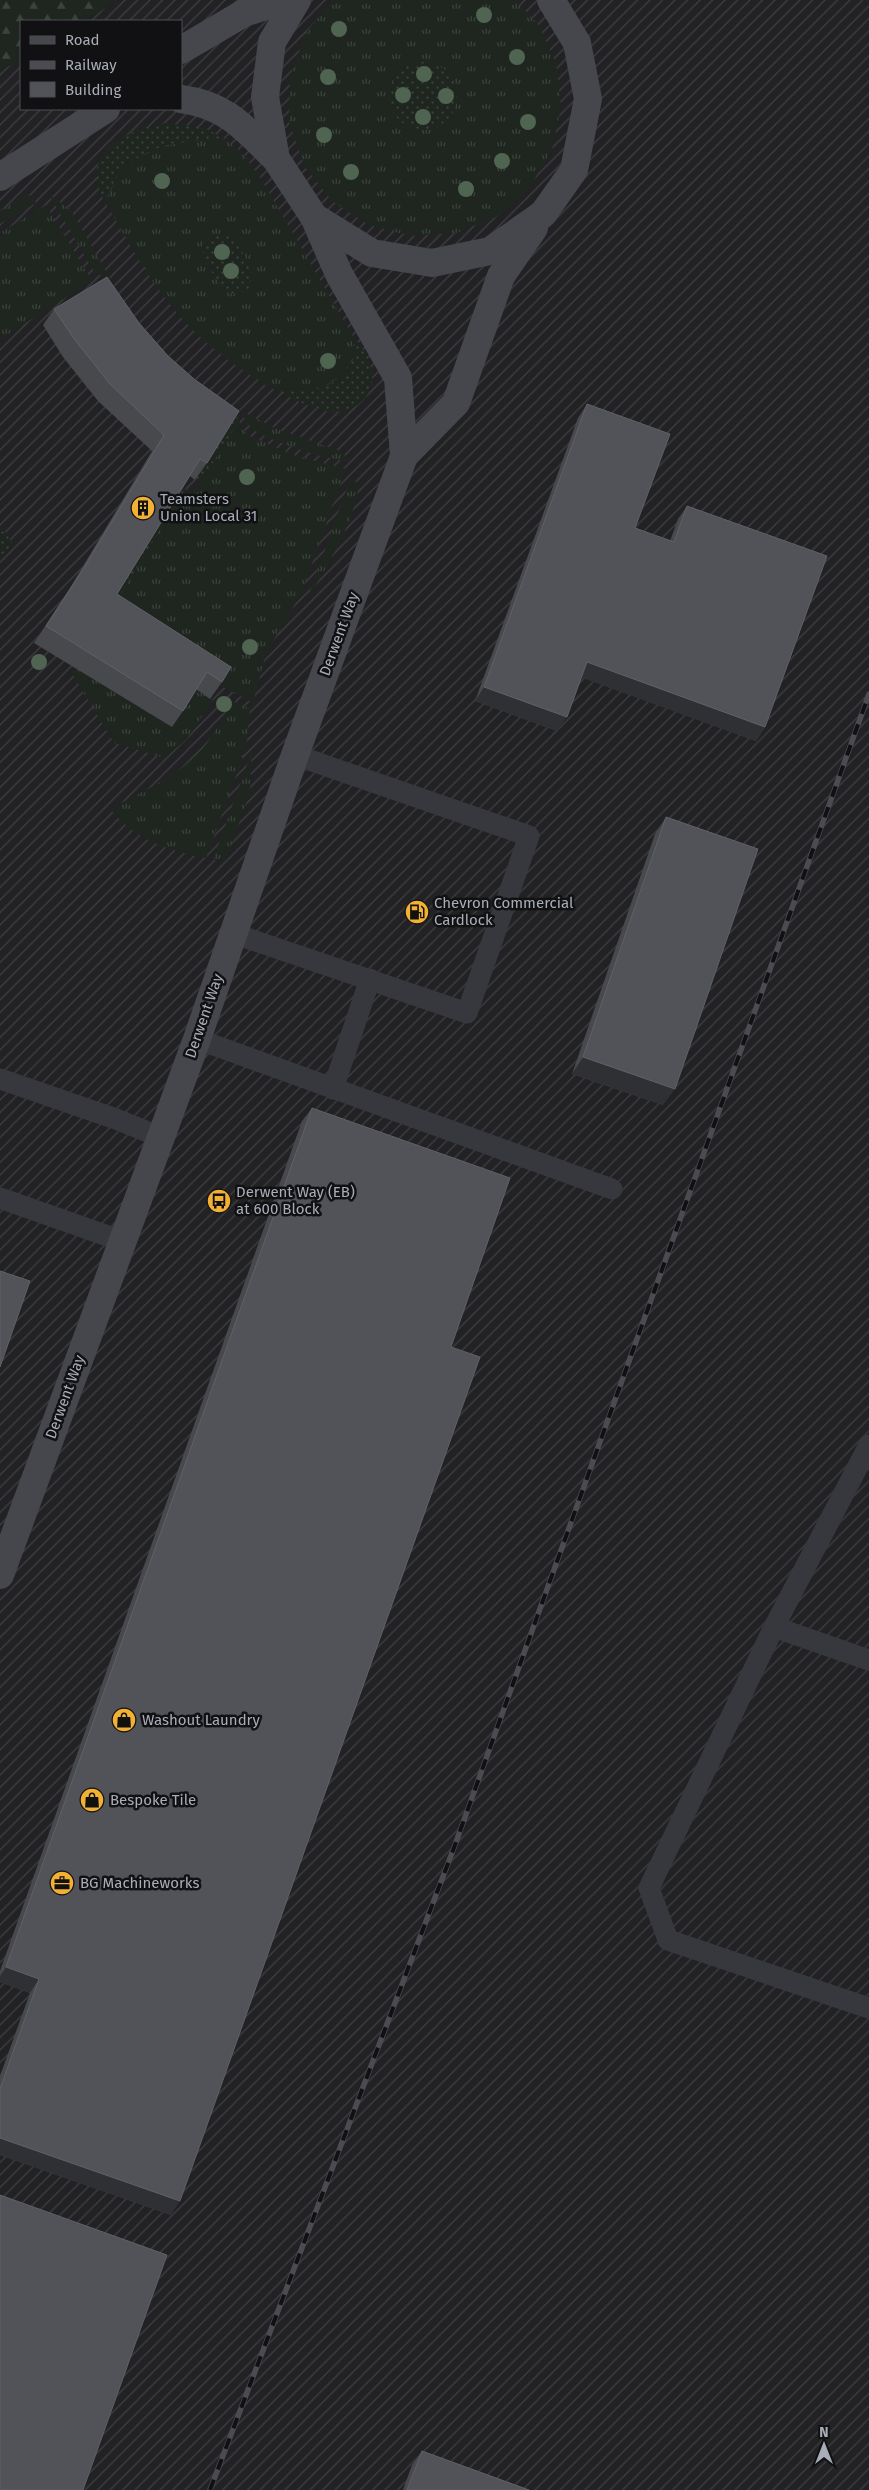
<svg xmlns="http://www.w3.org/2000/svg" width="869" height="2490" font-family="'Fira Sans',sans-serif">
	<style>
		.industrial { fill: url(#industrial-furrows) }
		.grass { fill: url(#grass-tufts) }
		.forest { fill: url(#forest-firs) }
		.garden { fill: url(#garden-dots) }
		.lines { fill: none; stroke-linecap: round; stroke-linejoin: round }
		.lane { stroke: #37383d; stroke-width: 21 }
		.secondary { stroke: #45474d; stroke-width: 28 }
		.rail-casing { stroke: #4a4c52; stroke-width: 5.5 }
		.rail { stroke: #111113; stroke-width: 4; stroke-dasharray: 11; stroke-linecap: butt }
		.tree { fill: #506452 }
		.wall { fill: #47494d }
		.shaded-wall { fill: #2f3033 }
		.building { fill: #525359; stroke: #5f6168 }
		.labels { text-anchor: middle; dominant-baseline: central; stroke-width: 5; stroke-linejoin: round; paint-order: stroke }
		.poi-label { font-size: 15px; fill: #a8adb8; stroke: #111113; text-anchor: start }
		.street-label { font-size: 15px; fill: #a8adb8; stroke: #111113 }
	</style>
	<defs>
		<pattern id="industrial-furrows" width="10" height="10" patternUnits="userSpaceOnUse" patternTransform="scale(1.25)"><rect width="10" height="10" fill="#222225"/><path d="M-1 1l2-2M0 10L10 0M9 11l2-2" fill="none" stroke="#3f3f43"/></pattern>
		<pattern id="grass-tufts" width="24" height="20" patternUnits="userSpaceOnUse" patternTransform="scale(1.25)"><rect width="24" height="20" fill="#1e261f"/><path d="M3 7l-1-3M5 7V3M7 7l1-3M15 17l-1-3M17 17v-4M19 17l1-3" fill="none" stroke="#3c433d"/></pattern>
		<pattern id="forest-firs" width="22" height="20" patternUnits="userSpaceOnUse" patternTransform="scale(1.25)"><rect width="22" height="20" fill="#1e261f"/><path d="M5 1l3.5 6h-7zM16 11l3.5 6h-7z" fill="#3c433d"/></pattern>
		<pattern id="garden-dots" width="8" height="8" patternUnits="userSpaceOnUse" patternTransform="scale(1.25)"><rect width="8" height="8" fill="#1e261f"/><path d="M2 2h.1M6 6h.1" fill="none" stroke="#3c433d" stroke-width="1.8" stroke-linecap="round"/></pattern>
	</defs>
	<rect width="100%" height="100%" fill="#161618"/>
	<polygon class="industrial" points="119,0 869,0 869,2490 0,2490 0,71 21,59 21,109 181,109 181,21 83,21"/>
	<g class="grass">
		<polygon points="333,0 515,0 538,24 556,63 561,107 552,150 529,188 496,217 456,233 411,236 369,225 332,201 305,167 289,122 290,75 307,31"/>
		<path d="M208 139 227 140 244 155 261 179 354 338C355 362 348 375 326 385 312 392 288 394 273 389 267 387 260 381 254 377 213 353 179 320 152 280 135 256 121 228 105 202 127 152 158 145 208 139Z"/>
		<polygon points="32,195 36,203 0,224 0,211 25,196"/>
		<polygon points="49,195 70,209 111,280 95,273"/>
		<polygon points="46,205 92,281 0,339 0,233"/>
		<path d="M239 410 279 430 340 451 351 461C334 463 266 440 253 429 247 424 243 416 239 410Z"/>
		<polygon points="239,421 247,435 296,456 346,469 301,594 266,653 253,703 219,685 109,613 185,489 193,494"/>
		<path d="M350 479 359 483C355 522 327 566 307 600Z"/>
		<polygon points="77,669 171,727 195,689 213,700 187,739 165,758 114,743 71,672"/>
		<path d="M232 701 250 709 246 749 206 858C169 851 135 840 110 809 139 793 176 777 199 753 213 738 222 718 232 701Z"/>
		<polygon points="252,751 250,793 227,857 223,860 213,860"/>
	</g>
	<polygon class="forest" points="0,0 119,0 83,21 21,21 21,59 0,71"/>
	<g class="garden">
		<circle cx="423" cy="96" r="34"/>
		<path d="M163 123 203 127 227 140C191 137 148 144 122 171 114 179 109 192 105 202 79 154 121 132 163 123Z"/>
		<path d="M219 234 234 238 252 269 249 288C241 293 234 296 224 291 219 285 215 277 211 270 202 253 194 240 219 234Z"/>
		<path d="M354 338C362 347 369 356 371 368 378 398 352 416 324 411 307 407 289 396 273 389 296 392 341 391 351 365 355 357 354 347 354 338Z"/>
		<polygon points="235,413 239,421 200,483 195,480"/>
		<polygon points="182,487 185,489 109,613 106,611"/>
		<polygon points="4,530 12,543 0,561 0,532"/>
	</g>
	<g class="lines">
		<g class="lane">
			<polyline points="232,933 467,1013 529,836 295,755"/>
			<polyline points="197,1039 612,1189"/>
			<polyline points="0,1079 116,1119 160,1137"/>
			<polyline points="333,1089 370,979"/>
			<polyline points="0,1198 122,1241"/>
			<polyline points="869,1445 774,1627 649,1888 668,1940 869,2008"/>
			<polyline points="774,1627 869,1660"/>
		</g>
		<g class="secondary">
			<polyline points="297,0 272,42 265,97 276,159 314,217 372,253 432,263 490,251 543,214 574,170 588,99 577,43 551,0"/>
			<polyline points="181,50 244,13 284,0"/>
			<path d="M181 99C227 105 245 129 276 159"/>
			<polyline points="0,177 106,109"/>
			<polyline points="404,456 456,403 501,276 534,228"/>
			<polyline points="0,1575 197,1039 295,755 404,456 398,378 339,274 314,217"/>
		</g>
		<g class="rail-casing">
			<polyline id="rail" points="210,2490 455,1845 869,694"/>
		</g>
		<use href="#rail" class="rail"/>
	</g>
	<g class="tree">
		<circle cx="484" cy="15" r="8"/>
		<circle cx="339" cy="29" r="8"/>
		<circle cx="517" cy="57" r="8"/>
		<circle cx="424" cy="74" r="8"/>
		<circle cx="328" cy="77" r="8"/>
		<circle cx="403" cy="95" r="8"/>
		<circle cx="446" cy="96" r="8"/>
		<circle cx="423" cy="117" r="8"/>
		<circle cx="528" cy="122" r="8"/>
		<circle cx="324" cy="135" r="8"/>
		<circle cx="502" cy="161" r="8"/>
		<circle cx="351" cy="172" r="8"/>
		<circle cx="162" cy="181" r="8"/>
		<circle cx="466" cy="189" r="8"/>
		<circle cx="222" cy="252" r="8"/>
		<circle cx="231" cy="271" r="8"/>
		<circle cx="328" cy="361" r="8"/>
		<circle cx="247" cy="477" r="8"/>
		<circle cx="250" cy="647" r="8"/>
		<circle cx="39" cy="662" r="8"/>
		<circle cx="224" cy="704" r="8"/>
	</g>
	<g class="wall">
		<polygon points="54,309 207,463 195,480 190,476 117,594 222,682 210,699 196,689 183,711 172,727 34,643 70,588 152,451 98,401 63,357 43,325"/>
		<polygon points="587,404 635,528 670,541 678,519 687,506 765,727 756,741 581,677 557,731 475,701 578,418"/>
		<polygon points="666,817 663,1105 572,1074 655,834"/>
		<polygon points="312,1108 451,1347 171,2215 0,2155 0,2076 30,1993 0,1982 0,1971 302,1121"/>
		<polygon points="422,2451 529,2490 403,2490 412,2465"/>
	</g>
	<g class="shaded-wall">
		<polygon points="587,662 765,727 756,741 577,676"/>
		<polygon points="484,687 567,717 557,731 475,701"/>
		<polygon points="583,1057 675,1089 663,1105 572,1074"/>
		<polygon points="6,1967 39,1979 30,1993 0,1982 0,1976"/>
		<polygon points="0,2138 180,2201 171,2215 0,2155"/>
	</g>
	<g class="building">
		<polygon points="107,277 139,323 168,356 194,379 239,411 207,463 200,459 117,594 231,667 222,682 207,672 183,711 46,626 82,571 164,435 110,384 75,340 54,309"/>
		<polygon points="587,404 670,434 635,528 674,542 687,506 827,556 765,727 587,662 567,717 484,687"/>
		<polygon points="666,817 758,849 675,1089 583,1057"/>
		<polygon points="312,1108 510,1178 451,1347 480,1357 180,2201 0,2138 0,2089 39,1979 6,1967"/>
		<polygon points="0,1271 30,1281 0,1367"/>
		<polygon points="0,2195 167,2255 83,2490 0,2490"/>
		<polygon points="422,2451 529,2490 407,2490"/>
	</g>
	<defs>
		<g id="building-disc" transform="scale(1.25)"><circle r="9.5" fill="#f2b134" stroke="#111113"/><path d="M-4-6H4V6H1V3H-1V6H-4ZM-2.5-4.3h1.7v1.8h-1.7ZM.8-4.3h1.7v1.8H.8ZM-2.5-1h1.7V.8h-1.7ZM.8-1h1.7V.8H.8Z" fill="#111"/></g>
		<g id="fuel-disc" transform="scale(1.25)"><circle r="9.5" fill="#f2b134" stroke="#111113"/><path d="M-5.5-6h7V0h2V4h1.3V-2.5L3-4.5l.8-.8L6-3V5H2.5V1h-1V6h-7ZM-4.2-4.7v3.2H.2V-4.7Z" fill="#111"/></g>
		<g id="bus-disc" transform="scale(1.25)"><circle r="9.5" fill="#f2b134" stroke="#111113"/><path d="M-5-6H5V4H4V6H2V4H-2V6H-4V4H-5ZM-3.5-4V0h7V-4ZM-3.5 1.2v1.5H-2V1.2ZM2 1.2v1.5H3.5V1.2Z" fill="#111"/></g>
		<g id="shop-disc" transform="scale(1.25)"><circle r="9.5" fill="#f2b134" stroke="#111113"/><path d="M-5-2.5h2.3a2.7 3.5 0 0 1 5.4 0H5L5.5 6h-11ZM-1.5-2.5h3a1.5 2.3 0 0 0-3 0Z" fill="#111"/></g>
		<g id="office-disc" transform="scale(1.25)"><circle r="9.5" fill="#f2b134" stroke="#111113"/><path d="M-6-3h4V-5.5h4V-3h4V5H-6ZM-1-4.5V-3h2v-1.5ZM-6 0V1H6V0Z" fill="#111"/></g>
	</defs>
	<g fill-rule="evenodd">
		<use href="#building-disc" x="143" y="508"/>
		<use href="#fuel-disc" x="417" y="912"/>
		<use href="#bus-disc" x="219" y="1201"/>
		<use href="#shop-disc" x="124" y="1720"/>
		<use href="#shop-disc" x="92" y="1800"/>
		<use href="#office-disc" x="62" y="1883"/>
	</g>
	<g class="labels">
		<g class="poi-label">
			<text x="160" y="499">Teamsters<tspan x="160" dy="17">Union Local 31</tspan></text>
			<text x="434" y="903">Chevron Commercial<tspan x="434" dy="17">Cardlock</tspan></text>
			<text x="236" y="1192">Derwent Way (EB)<tspan x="236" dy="17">at 600 Block</tspan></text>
			<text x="142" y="1720">Washout Laundry</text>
			<text x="110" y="1800">Bespoke Tile</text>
			<text x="80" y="1883">BG Machineworks</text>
		</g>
		<g class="street-label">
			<text transform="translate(339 634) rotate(-70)">Derwent Way</text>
			<text transform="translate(204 1016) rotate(-71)">Derwent Way</text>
			<text transform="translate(65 1397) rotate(-70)">Derwent Way</text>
		</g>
	</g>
	<rect x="20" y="20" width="162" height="90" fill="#111113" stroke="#4d4f55"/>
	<rect x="30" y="36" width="25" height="8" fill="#45474d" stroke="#4d4f55"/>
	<text x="65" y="45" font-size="15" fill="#a8adb8">Road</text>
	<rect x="30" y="61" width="25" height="8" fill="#4a4c52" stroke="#4d4f55"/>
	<text x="65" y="70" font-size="15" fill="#a8adb8">Railway</text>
	<rect x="30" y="82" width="25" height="15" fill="#525359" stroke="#4d4f55"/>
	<text x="65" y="95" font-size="15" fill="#a8adb8">Building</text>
	<g transform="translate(824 2445)" stroke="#111113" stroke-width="4" paint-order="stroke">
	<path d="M0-4L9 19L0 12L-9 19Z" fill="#a8adb8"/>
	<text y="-8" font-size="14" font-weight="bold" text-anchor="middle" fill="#a8adb8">N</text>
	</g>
</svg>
